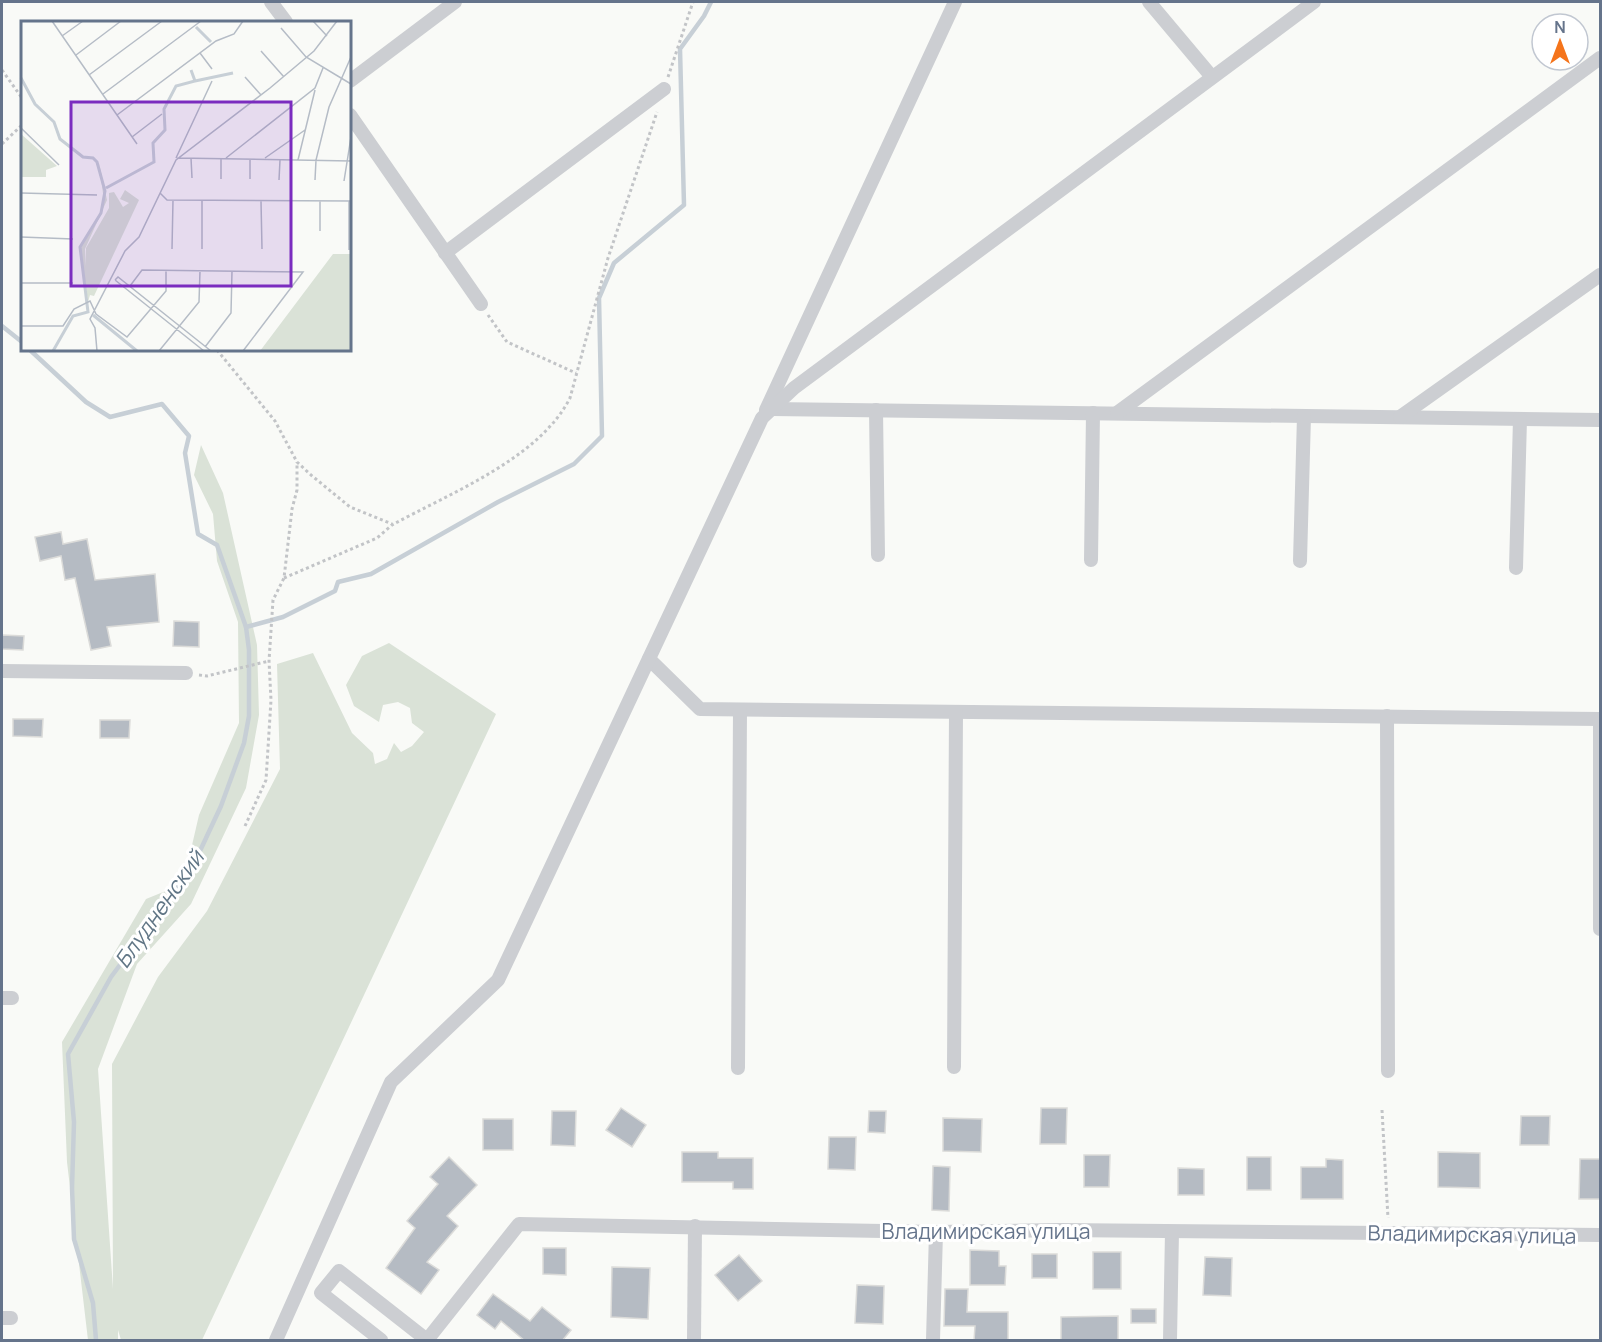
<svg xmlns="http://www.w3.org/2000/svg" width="1602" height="1342" font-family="Manrope,sans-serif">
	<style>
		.green { fill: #dae2d7 }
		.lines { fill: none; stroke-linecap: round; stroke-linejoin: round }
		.stream { stroke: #c7cfd6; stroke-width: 4.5 }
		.building { fill: #b5bbc3; stroke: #dbdbd9; stroke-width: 1.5 }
		.path { stroke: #c2c4c7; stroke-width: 3; stroke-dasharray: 3 3; stroke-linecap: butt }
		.minor { stroke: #ccced2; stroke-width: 14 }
		.labels { text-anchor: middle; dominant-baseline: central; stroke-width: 6; stroke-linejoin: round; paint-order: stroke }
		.street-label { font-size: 21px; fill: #65748b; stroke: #fff }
		.water-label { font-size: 22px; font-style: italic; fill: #617686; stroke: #fff }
		.inset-river { fill: none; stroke: #c7cfd6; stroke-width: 3 }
		.inset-road { fill: none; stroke: #b5bcc6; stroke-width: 1.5 }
		.view { fill: #7b2cbf; fill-opacity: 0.15; stroke: #7b2cbf; stroke-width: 3 }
		.inset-edge { fill: none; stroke: #65748b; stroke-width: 3 }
	</style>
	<rect width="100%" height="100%" fill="#f9faf7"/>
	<polygon class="green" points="201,445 223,493 257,645 259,715 246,788 191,904 137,964 98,1069 113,1289 112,1064 158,977 207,911 280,769 277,664 313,653 352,733 373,753 375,764 387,759 394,743 401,752 412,746 424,732 412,723 410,708 398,702 383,705 379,722 354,706 346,685 362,656 389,643 496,714 202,1340 121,1340 118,1330 118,1340 88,1340 67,1162 62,1042 146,899 183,884 199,815 239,723 238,622 217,561 213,514 194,475"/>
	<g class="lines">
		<g class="stream">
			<polyline points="2,326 22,342"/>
			<polyline points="30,350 86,402 110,417 162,404 189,436 185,453 198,534 217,545 246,627 249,650 249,716 244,743 221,806 192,868 111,977 68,1054 74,1122 72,1188 74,1239 93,1303 96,1340"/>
			<polyline points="246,627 283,617 335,591 338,582 371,574 498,502 574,464 602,436 599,298 614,263 684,205 680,49 704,16 711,2"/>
		</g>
	</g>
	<g class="building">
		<polygon points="61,532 63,544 87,539 95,580 155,574 159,622 107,627 111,646 91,650 75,578 65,580 61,556 40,561 35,537"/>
		<polygon points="174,621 199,622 199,647 173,646"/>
		<polygon points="2,635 24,636 23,650 2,649"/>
		<polygon points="13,719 43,719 42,737 13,736"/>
		<polygon points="100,720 130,720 129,738 100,738"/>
		<polygon points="621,1108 646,1125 632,1147 606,1130"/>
		<polygon points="1041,1108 1067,1108 1066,1144 1040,1144"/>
		<polygon points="552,1111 576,1111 575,1146 551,1145"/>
		<polygon points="869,1111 886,1111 885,1133 868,1132"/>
		<polygon points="1521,1116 1550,1116 1549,1145 1520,1145"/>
		<polygon points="943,1118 982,1119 981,1152 943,1151"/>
		<rect x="483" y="1119" width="30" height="31"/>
		<polygon points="829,1137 856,1137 855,1170 828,1169"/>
		<polygon points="682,1152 718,1152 718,1158 753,1158 753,1189 733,1189 733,1182 682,1182"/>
		<polygon points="1438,1152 1480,1153 1480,1188 1438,1187"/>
		<polygon points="1084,1155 1110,1155 1109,1187 1084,1187"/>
		<polygon points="449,1157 477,1185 447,1216 458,1226 427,1262 439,1270 421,1294 386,1268 415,1228 407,1221 438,1184 430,1177"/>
		<rect x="1247" y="1157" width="24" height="33"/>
		<polygon points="1326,1159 1343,1160 1343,1199 1301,1199 1301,1167 1326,1167"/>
		<polygon points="1580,1159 1600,1159 1600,1199 1579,1199"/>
		<polygon points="933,1166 950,1167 949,1211 932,1210"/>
		<polygon points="1178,1168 1204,1169 1204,1195 1178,1195"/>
		<polygon points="543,1248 566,1248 566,1275 543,1274"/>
		<polygon points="970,1250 999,1251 999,1266 1006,1266 1005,1285 970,1285"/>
		<rect x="1093" y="1252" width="28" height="37"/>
		<rect x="1032" y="1254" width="25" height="24"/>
		<polygon points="739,1255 762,1281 738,1301 715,1275"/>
		<polygon points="1205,1257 1232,1258 1231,1296 1203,1295"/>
		<polygon points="612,1267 650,1268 648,1319 611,1317"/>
		<polygon points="857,1285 884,1286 883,1324 855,1323"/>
		<polygon points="945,1289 968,1289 967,1312 1008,1312 1008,1341 974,1341 975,1326 944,1326"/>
		<polygon points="493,1294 530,1321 542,1307 571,1330 562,1341 525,1341 501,1321 495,1329 477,1315"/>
		<rect x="1131" y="1309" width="25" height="14"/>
		<polygon points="1118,1316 1118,1341 1061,1341 1061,1317"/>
	</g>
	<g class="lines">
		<g class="path">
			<polyline points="2,70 22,98"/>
			<polyline points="668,77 693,2"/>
			<polyline points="2,144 22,125"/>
			<polyline points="488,315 507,342 576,373"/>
			<polyline points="217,350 275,421 297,462 311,475 350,507 392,524"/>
			<path d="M284 578 377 538 392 525C450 493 539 459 570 398L608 258 657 112"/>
			<polyline points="199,675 207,676 269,661"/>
			<polyline points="245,826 266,780 271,700 269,661 273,600 284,578 292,509 297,490 297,462"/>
			<polyline points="1382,1110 1388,1218"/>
		</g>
		<g class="minor">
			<polyline points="271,2 286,22"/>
			<polyline points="1149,2 1212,77"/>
			<polyline points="350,81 455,2"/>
			<polyline points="350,115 481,304"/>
			<polyline points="445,253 664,89"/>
			<polyline points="772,409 1600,420"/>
			<polyline points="766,410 955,2"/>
			<polyline points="876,410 878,555"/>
			<polyline points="1117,413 1600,58"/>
			<polyline points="1400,417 1600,275"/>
			<polyline points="1091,560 1093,413"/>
			<polyline points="1300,561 1304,416"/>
			<polyline points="1516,568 1520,419"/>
			<polyline points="649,659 700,709 1600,719"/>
			<polyline points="2,671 186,673"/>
			<polyline points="1387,716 1388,1071"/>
			<polyline points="1600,719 1600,929"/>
			<polyline points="2,998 12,998"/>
			<polyline points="954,1067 956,712"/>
			<polyline points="738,1068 740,710"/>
			<polyline points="2,1318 11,1318"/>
			<polyline points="276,1340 391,1082 498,980 762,418 794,388 1314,2"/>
			<polyline points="381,1340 321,1293 339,1271 427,1340"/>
			<polyline points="427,1340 519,1224 936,1232 1060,1230 1600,1235"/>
			<polyline points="694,1340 695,1226"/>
			<polyline points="933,1340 936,1232"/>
			<polyline points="1170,1340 1172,1232"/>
		</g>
	</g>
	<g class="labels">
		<g class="street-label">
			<text x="986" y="1231">Владимирская улица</text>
			<text transform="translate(1472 1234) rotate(1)">Владимирская улица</text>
		</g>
		<g class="water-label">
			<text transform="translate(159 909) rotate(-55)">Блудненский</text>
		</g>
	</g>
	<g transform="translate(21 21)">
		<rect width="330" height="330" fill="#f9faf7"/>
		<path d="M0 113 36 145 25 149V156H0ZM78 142 86 179 64 228 65 245V227L88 187V172L93 171 102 186 108 182 99 178 104 169 118 179 73 275 69 274 67 281 59 224 75 202 83 180ZM312 233H330V330H239Z" fill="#dae2d7"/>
		<path class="inset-river" d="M175 6 190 21M0 57 14 83 33 101 39 118 62 136 72 137 76 141 84 170 80 192 59 226 67 291 52 295 32 330M174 60 212 52M85 167 133 141 132 122 144 109 143 88 155 65 174 60 170 49M72 294 116 330"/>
		<path class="inset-road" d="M31 0 116 123M292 0 306 15M260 7 285 36 330 63M41 15 62 0M240 30 263 56M179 32 191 48M55 34 100 0M68 54 141 0M224 56 240 74M82 73 180 0M96 94 195 20 213 13 222 0M0 107 38 144M111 116 141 93M155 137 191 60M156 137 330 140M170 137 171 157M205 137 294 67 302 47M244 137 284 109M277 139 294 69M200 158V138M229 158V138M258 159 259 139M294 159 295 139 308 86 330 36M323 160 330 116M0 172 76 174M139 172 146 179 330 180M240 180 241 228M270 180V230M299 180V210M328 180V229M0 216 52 218M151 228 152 179M181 228V179M94 259 97 256 190 330M94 259 183 330M0 262H52M109 265 121 249 282 251 222 330M0 305H42L53 288 69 280 75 293 106 316 145 270V249M184 326 210 292 211 250M76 330 74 307 69 298 104 230 118 216 155 139 249 67 293 30 316 0M138 330 178 281 179 250"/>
		<path class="view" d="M50 81H270V265H50Z"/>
		<rect width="330" height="330" class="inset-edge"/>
	</g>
	<rect width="1602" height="1342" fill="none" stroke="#65748b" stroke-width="6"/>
	<g transform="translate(1560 42)"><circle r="28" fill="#ffffff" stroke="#c1c7d1" stroke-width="1.5"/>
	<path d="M0-4.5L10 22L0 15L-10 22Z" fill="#f5741b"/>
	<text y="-9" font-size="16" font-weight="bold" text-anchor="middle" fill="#65748b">N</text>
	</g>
</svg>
